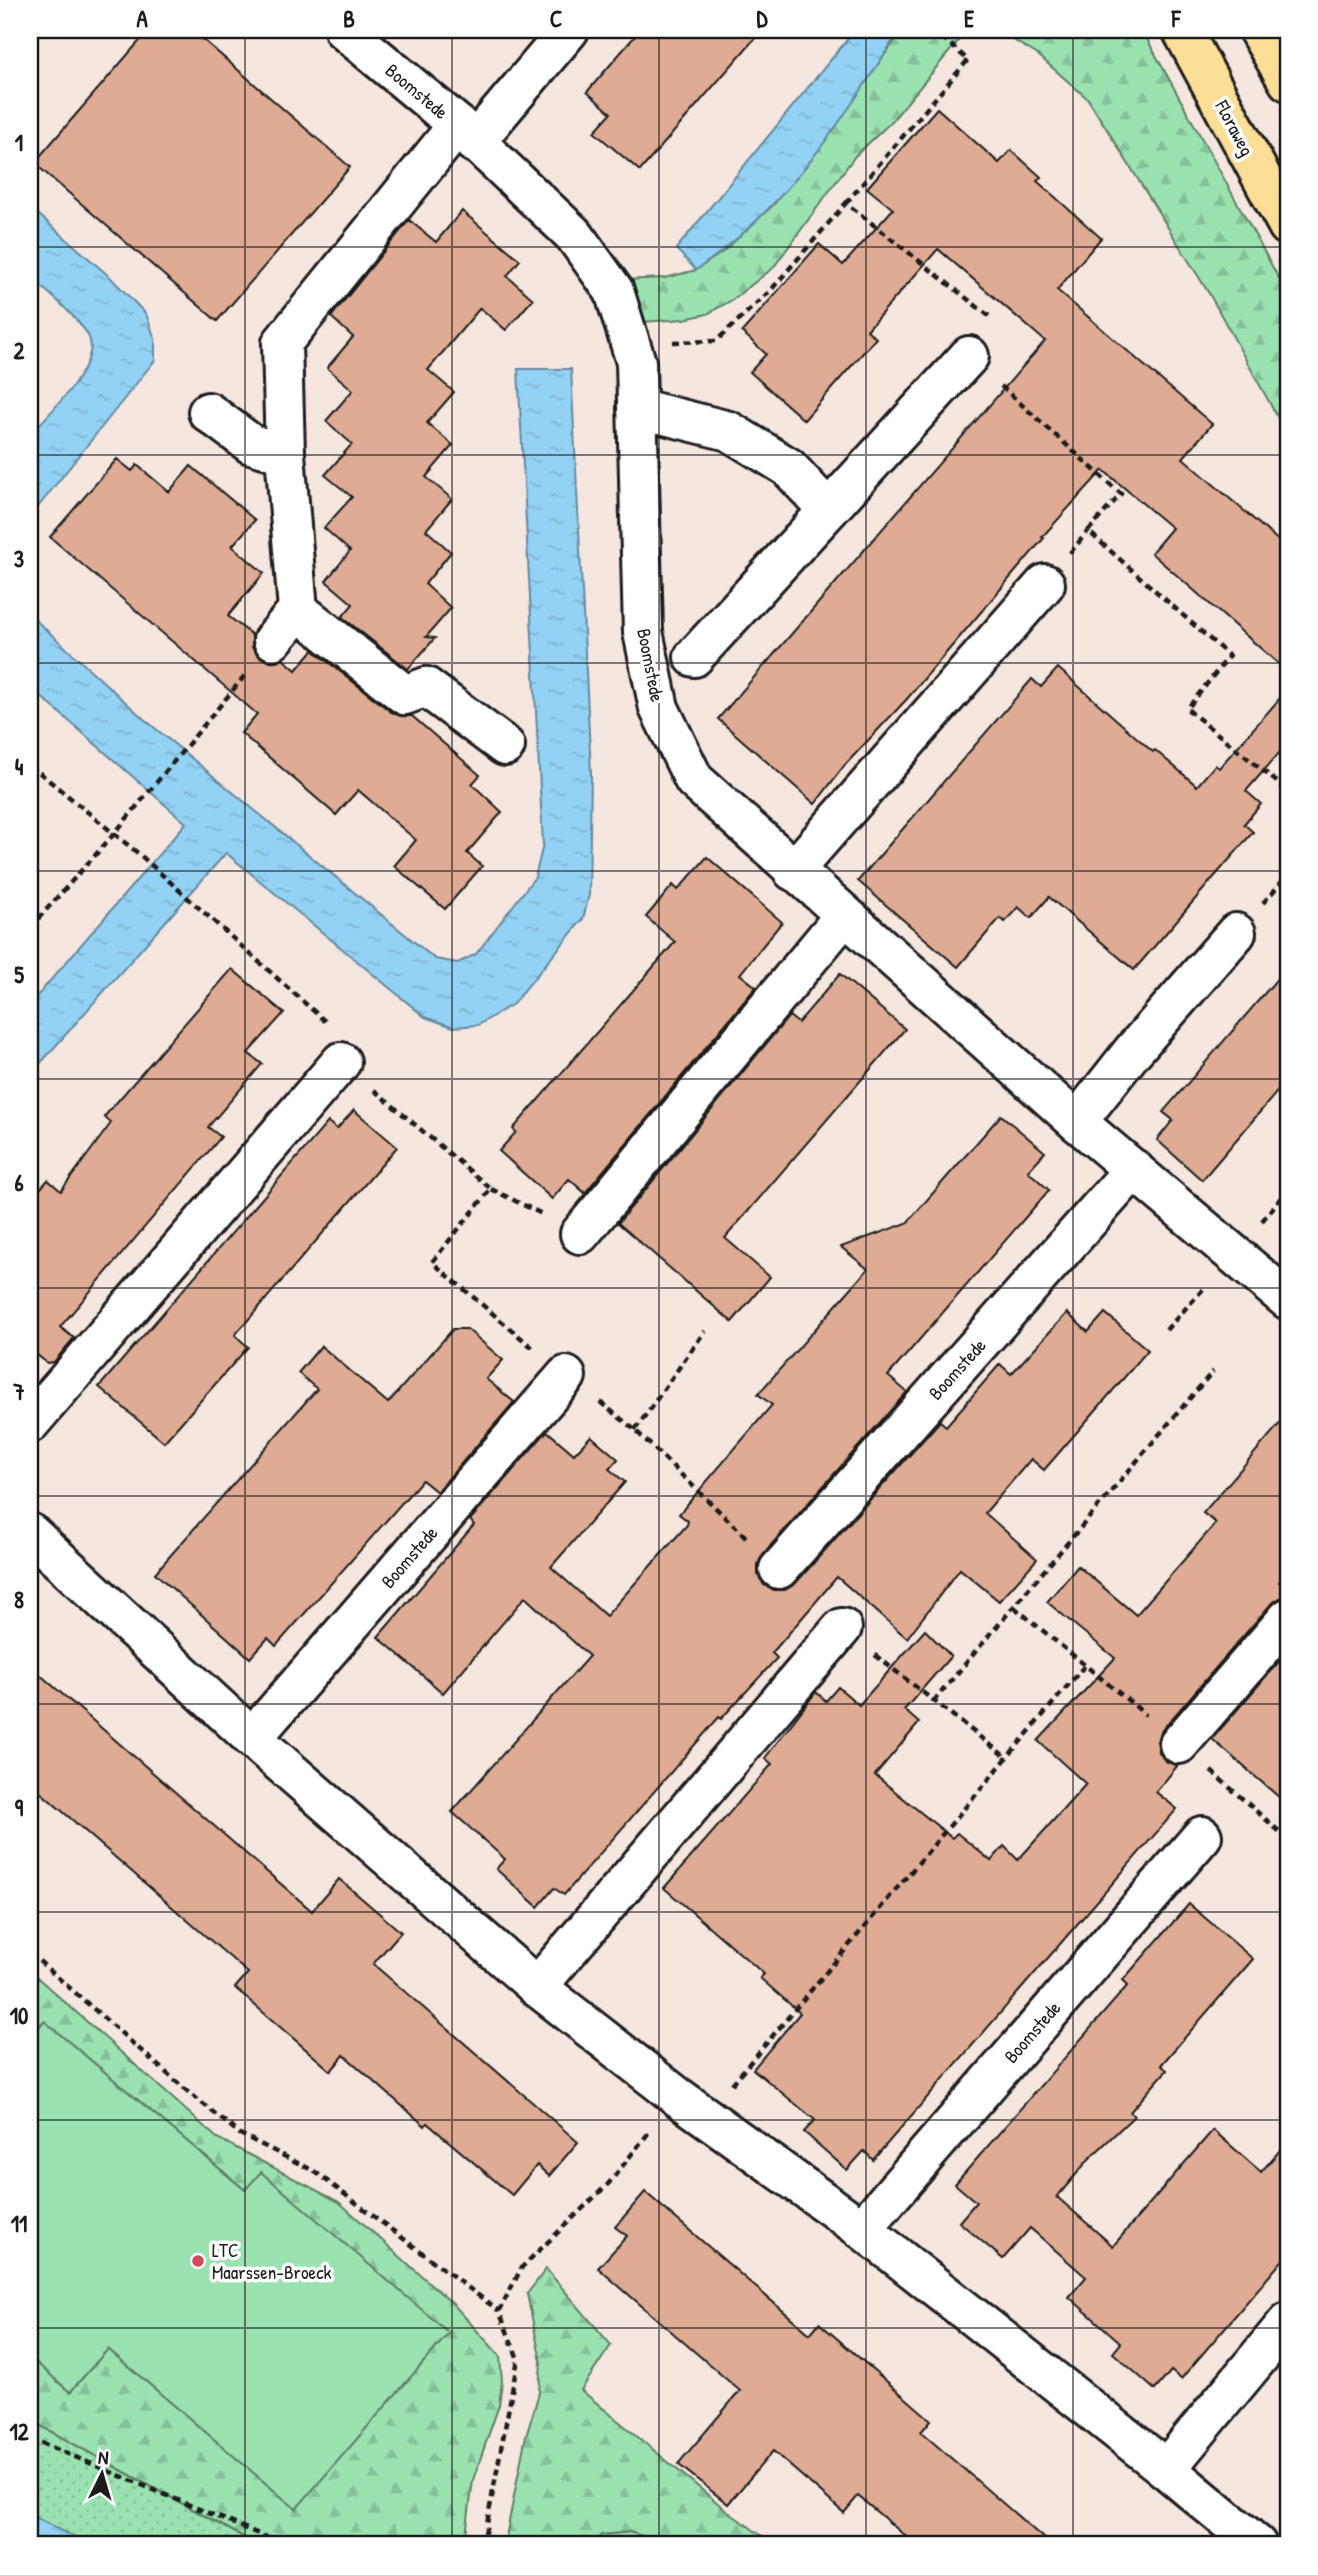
<svg xmlns="http://www.w3.org/2000/svg" width="1318" height="2575" font-family="'Patrick Hand',sans-serif">
	<style>
		.grass { fill: url(#grass-dots); stroke: #5c7f66; stroke-width: 2 }
		.forest { fill: url(#forest-firs); stroke: #5c7f66; stroke-width: 2 }
		.garden { fill: #9be2b1; stroke: #5c7f66; stroke-width: 2 }
		.water { fill: url(#water-ripples); stroke: #63899e; stroke-width: 2 }
		.building { fill: #dfab94; stroke: #1c1c1c; stroke-width: 2 }
		.lines { fill: none; stroke-linecap: round; stroke-linejoin: round }
		.minor-casing { stroke: #1c1c1c; stroke-width: 44 }
		.major-casing { stroke: #1c1c1c; stroke-width: 44 }
		.path { stroke: #1c1c1c; stroke-width: 4.5; stroke-dasharray: 7 5; stroke-linecap: butt }
		.minor { stroke: #fff; stroke-width: 38 }
		.major { stroke: #fdde96; stroke-width: 38 }
		.grid { fill: none; stroke: #1c1c1c; stroke-width: 2; stroke-opacity: 0.55 }
		.poi-dot { fill: #d1495b; stroke: #fff; stroke-width: 2.5 }
		.labels { text-anchor: middle; dominant-baseline: central; stroke-width: 7; stroke-linejoin: round; paint-order: stroke }
		.street-label { font-size: 19px; fill: #1c1c1c; stroke: #fff }
		.poi-label { font-size: 19px; fill: #1c1c1c; stroke: #fff; text-anchor: start }
		.neatline { fill: none; stroke: #1c1c1c; stroke-width: 2.5 }
		.grid-label { font-size: 23px; text-anchor: middle; font-weight: bold; fill: #1c1c1c }
	</style>
	<defs>
		<pattern id="grass-dots" width="8" height="8" patternUnits="userSpaceOnUse" patternTransform="scale(1.75)"><rect width="8" height="8" fill="#9be2b1"/><path d="M2 2h.1M6 6h.1" fill="none" stroke="#85c198" stroke-width="1.8" stroke-linecap="round"/></pattern>
		<pattern id="forest-firs" width="22" height="20" patternUnits="userSpaceOnUse" patternTransform="scale(1.75)"><rect width="22" height="20" fill="#9be2b1"/><path d="M5 1l3.5 6h-7zM16 11l3.5 6h-7z" fill="#85c198"/></pattern>
		<pattern id="water-ripples" width="26" height="14" patternUnits="userSpaceOnUse" patternTransform="scale(1.75)"><rect width="26" height="14" fill="#93d2f4"/><path d="M2 4q2-2 4 0t4 0M15 11q2-2 4 0t4 0" fill="none" stroke="#7eb4d1"/></pattern>
	</defs>
	<rect width="100%" height="100%" fill="#f5e6df"/>
	<filter id="ink" filterUnits="userSpaceOnUse"><feTurbulence type="fractalNoise" baseFrequency=".0143" numOctaves="2"/><feDisplacementMap in="SourceGraphic" scale="14" xChannelSelector="R" yChannelSelector="G"/><feConvolveMatrix kernelMatrix="1 2 1 2 8 2 1 2 1" color-interpolation-filters="sRGB"/></filter>
	<g filter="url(#ink)">
		<g class="grass">
			<polygon points="30,2420 258,2545 90,2545 30,2515"/>
			<polygon points="630,2532 671,2545 597,2545 601,2535"/>
		</g>
		<g class="forest">
			<polygon points="903,30 1142,30 1288,295 1288,436 1210,295 1088,99 1038,55 1005,35 984,31 964,34 891,122 855,156 773,268 732,300 707,314 684,319 642,322 624,280 665,278 696,270 724,251 774,204"/>
			<polygon points="30,1971 217,2138 339,2202 453,2304 500,2356 502,2382 499,2405 473,2480 466,2535 469,2545 258,2545 30,2420 30,2357 70,2392 108,2349 296,2509 261,2173 245,2190 44,2021 30,2037"/>
			<polygon points="546,2269 611,2345 581,2390 731,2514 775,2545 671,2545 630,2532 601,2535 597,2545 507,2545 506,2537 525,2440 539,2393 541,2361 527,2294"/>
		</g>
		<polygon class="garden" points="44,2021 245,2190 261,2172 449,2333 296,2509 108,2349 70,2392 30,2357 30,2037"/>
		<g class="water">
			<path d="M855 30H903L894 39C840 125 781 213 696 270L676 249Z"/>
			<path d="M30 207 110 277 146 314 155 339V360L30 517V435C47 415 104 363 88 335 76 316 47 291 30 277Z"/>
			<polygon points="518,369 571,369 591,773 589,895 583,919 513,1004 478,1025 453,1027 425,1017 226,853 30,1075 30,1004 186,823 30,687 30,615 144,719 435,959 458,963 476,954 535,877 543,845"/>
			<polygon points="30,2515 90,2545 30,2545"/>
		</g>
		<g class="building">
			<polygon points="149,30 192,30 350,167 217,321 34,163"/>
			<polygon points="640,30 762,30 640,171 594,132 611,113 587,92"/>
			<polygon points="937,108 999,163 1011,150 1041,177 1037,181 1101,238 1057,290 1212,424 1183,458 1288,549 1288,672 1151,553 1172,528 1103,470 1042,537 1044,538 906,700 844,766 815,804 718,719 1045,341 938,249 867,330 876,338 804,420 750,372 766,354 742,332 819,244 843,265 893,209 867,188"/>
			<polygon points="462,211 520,260 507,276 533,299 506,330 480,308 428,370 454,392 427,423 453,445 426,477 452,499 426,530 451,552 425,584 451,608 426,637 435,638 408,669 342,617 353,604 326,581 350,551 324,528 352,497 325,475 352,444 326,421 353,390 327,368 353,337 331,317 409,220 436,242"/>
			<polygon points="117,459 132,471 137,465 169,492 191,466 255,520 232,546 264,573 228,616 252,635 252,647 259,656 270,662 283,659 296,670 313,650 391,712 401,716 412,716 480,775 472,784 502,812 467,853 482,866 445,909 394,866 416,840 358,790 336,815 241,733 257,714 50,537"/>
			<polygon points="1058,668 1153,752 1155,750 1197,786 1215,765 1219,768 1288,689 1288,743 1246,791 1261,804 1244,824 1253,832 1134,970 1049,897 1031,918 1018,907 1005,922 1000,918 958,967 858,881 1032,679 1041,687"/>
			<polygon points="707,857 782,922 740,974 756,987 585,1193 569,1179 552,1199 499,1151 516,1132 513,1129 675,942 646,917 673,885 678,890"/>
			<polygon points="1288,966 1288,1079 1202,1180 1157,1140 1173,1120 1163,1112"/>
			<polygon points="232,969 284,1013 248,1053 262,1064 208,1127 221,1137 60,1327 74,1338 54,1362 47,1363 37,1355 30,1363 30,1200 48,1180 61,1191 111,1123 104,1117"/>
			<polygon points="840,974 905,1029 725,1238 770,1277 732,1322 618,1223 789,1016 798,1023"/>
			<polygon points="354,1110 397,1147 235,1335 248,1347 164,1442 99,1387 328,1122 337,1129"/>
			<polygon points="1001,1115 1045,1152 1028,1171 1049,1190 888,1376 907,1392 763,1554 758,1564 758,1575 764,1585 774,1590 785,1590 795,1584 940,1421 946,1426 1000,1364 1011,1374 1067,1313 1088,1332 1105,1313 1148,1350 1044,1470 1031,1459 985,1513 1037,1559 999,1601 960,1569 907,1638 837,1577 772,1653 777,1658 721,1719 719,1717 564,1895 554,1888 538,1907 496,1869 505,1859 452,1812 589,1656 525,1597 443,1693 378,1637 474,1525 470,1520 547,1431 574,1454 591,1436 618,1459 609,1469 625,1482 551,1567 606,1616 687,1525 688,1521 679,1514 772,1405 758,1394 868,1269 841,1247 907,1223"/>
			<polygon points="453,1329 467,1329 503,1360 486,1379 514,1402 437,1492 422,1480 276,1646 268,1638 250,1658 155,1573 317,1389 298,1373 321,1346 388,1403"/>
			<polygon points="1288,1414 1288,1571 1279,1582 1288,1591 1288,1597 1280,1598 1271,1604 1162,1730 1157,1741 1159,1752 1165,1761 1178,1765 1156,1792 1177,1809 873,2160 864,2151 847,2170 804,2132 815,2120 753,2069 800,2013 760,1978 764,1974 664,1888 772,1764 765,1758 816,1692 826,1701 838,1687 859,1705 925,1630 951,1656 904,1710 919,1723 875,1775 952,1838 957,1833 991,1861 1004,1846 1018,1860 1086,1784 1038,1741 1115,1658 1047,1602 1078,1566 1136,1615 1216,1523 1203,1513"/>
			<polygon points="1288,1651 1288,1805 1212,1739"/>
			<polygon points="30,1666 312,1911 339,1879 401,1932 373,1964 578,2142 549,2176 537,2165 512,2195 427,2123 425,2126 344,2055 331,2071 235,1988 248,1973 30,1783"/>
			<polygon points="1189,1904 1253,1959 1161,2065 1167,2070 1130,2112 1134,2116 1089,2159 1057,2197 1113,2246 1213,2130 1261,2172 1288,2141 1288,2254 1181,2379 1171,2371 1155,2390 1113,2353 1121,2343 1069,2297 1086,2277 1030,2228 1003,2259 959,2222 976,2202 955,2184 1128,1985 1123,1980"/>
			<polygon points="645,2192 810,2334 819,2323 884,2379 931,2420 921,2432 1051,2545 916,2545 858,2496 844,2513 773,2451 728,2504 678,2464 740,2391 598,2268 627,2236 615,2227"/>
		</g>
		<g class="lines">
			<g class="minor-casing">
				<g id="minor">
					<polyline points="344,30 458,125 574,235 614,291 636,362 643,632 659,708 694,780 1077,1122 1288,1300"/>
					<polyline points="474,143 569,30"/>
					<polyline points="637,408 729,431 788,467 828,510"/>
					<polyline points="208,412 251,444 285,454"/>
					<polyline points="298,610 405,695 426,687 505,746"/>
					<polyline points="273,640 298,610 285,454 282,343 458,125"/>
					<polyline points="694,657 969,356"/>
					<polyline points="793,871 1045,584"/>
					<polyline points="1077,1122 1132,1052 1236,933"/>
					<polyline points="580,1234 844,916"/>
					<polyline points="30,1423 341,1062"/>
					<polyline points="30,1533 252,1738 537,1987 678,2097 862,2229 1166,2469 1257,2545"/>
					<polyline points="779,1569 1134,1169"/>
					<polyline points="252,1738 566,1376"/>
					<polyline points="1179,1744 1288,1618"/>
					<polyline points="537,1987 842,1628"/>
					<polyline points="862,2229 1202,1836"/>
					<polyline points="1166,2469 1288,2322"/>
				</g>
			</g>
			<g class="major-casing">
				<g id="major">
					<polyline points="1182,30 1288,226"/>
					<polyline points="1258,30 1288,81"/>
				</g>
			</g>
			<g class="path">
				<polyline points="846,203 968,60 934,30"/>
				<polyline points="673,342 716,341 771,290 846,203 989,316"/>
				<polyline points="1001,386 1121,494 1088,531 1229,656 1187,709 1288,791"/>
				<polyline points="1070,553 1088,531"/>
				<polyline points="30,765 139,854 327,1023"/>
				<polyline points="1263,903 1288,875"/>
				<polyline points="30,928 114,834 247,673"/>
				<polyline points="374,1090 491,1189 432,1262 533,1348"/>
				<polyline points="491,1189 544,1215"/>
				<polyline points="1262,1221 1288,1189"/>
				<polyline points="1166,1330 1206,1286"/>
				<polyline points="600,1402 635,1430 747,1538"/>
				<polyline points="635,1430 705,1331"/>
				<polyline points="1014,1607 1146,1715"/>
				<polyline points="875,1655 1007,1758"/>
				<polyline points="933,1702 1213,1371"/>
				<polyline points="1211,1771 1288,1839"/>
				<polyline points="30,1953 186,2090 240,2134 314,2171 499,2311"/>
				<polyline points="732,2084 1086,1664"/>
				<polyline points="30,2438 285,2545"/>
				<polyline points="470,2545 484,2539"/>
				<polyline points="486,2545 484,2539 518,2359 499,2311 522,2267 609,2183 650,2131"/>
			</g>
			<use href="#minor" class="minor"/>
			<use href="#major" class="major"/>
		</g>
	</g>
	<path class="grid" d="M245 30V2545M452 30V2545M659 30V2545M866 30V2545M1073 30V2545M30 247H1288M30 455H1288M30 663H1288M30 871H1288M30 1079H1288M30 1288H1288M30 1496H1288M30 1704H1288M30 1912H1288M30 2120H1288M30 2328H1288"/>
	<circle class="poi-dot" cx="198" cy="2261" r="7"/>
	<g class="labels">
		<g class="street-label">
			<text transform="translate(417 91) rotate(40)">Boomstede</text>
			<text transform="translate(1235 128) rotate(62)">Floraweg</text>
			<text transform="translate(651 665) rotate(79)">Boomstede</text>
			<text transform="translate(957 1369) rotate(-48)">Boomstede</text>
			<text transform="translate(409 1557) rotate(-49)">Boomstede</text>
			<text transform="translate(1032 2032) rotate(-49)">Boomstede</text>
		</g>
		<g class="poi-label">
			<text x="212" y="2250">LTC<tspan x="212" dy="22">Maarssen-Broeck</tspan></text>
		</g>
	</g>
	<rect width="1318" height="2575" fill="none" stroke="#fff" stroke-width="77"/>
	<g transform="translate(102 2474) rotate(5)" stroke="#ffffff" stroke-width="5" paint-order="stroke">
	<path d="M0-5L12 26L0 18L-12 26Z" fill="#1c1c1c"/>
	<text y="-10" font-size="19" font-weight="bold" text-anchor="middle" fill="#1c1c1c">N</text>
	</g>
	<rect x="38" y="38" width="1242" height="2498" class="neatline"/>
	<g class="grid-label">
		<text x="142" y="27">A</text>
		<text x="349" y="27">B</text>
		<text x="556" y="27">C</text>
		<text x="762" y="27">D</text>
		<text x="969" y="27">E</text>
		<text x="1176" y="27">F</text>
		<text x="19" y="151">1</text>
		<text x="19" y="359">2</text>
		<text x="19" y="567">3</text>
		<text x="19" y="775">4</text>
		<text x="19" y="983">5</text>
		<text x="19" y="1191">6</text>
		<text x="19" y="1400">7</text>
		<text x="19" y="1608">8</text>
		<text x="19" y="1816">9</text>
		<text x="19" y="2024">10</text>
		<text x="19" y="2232">11</text>
		<text x="19" y="2440">12</text>
	</g>
</svg>
